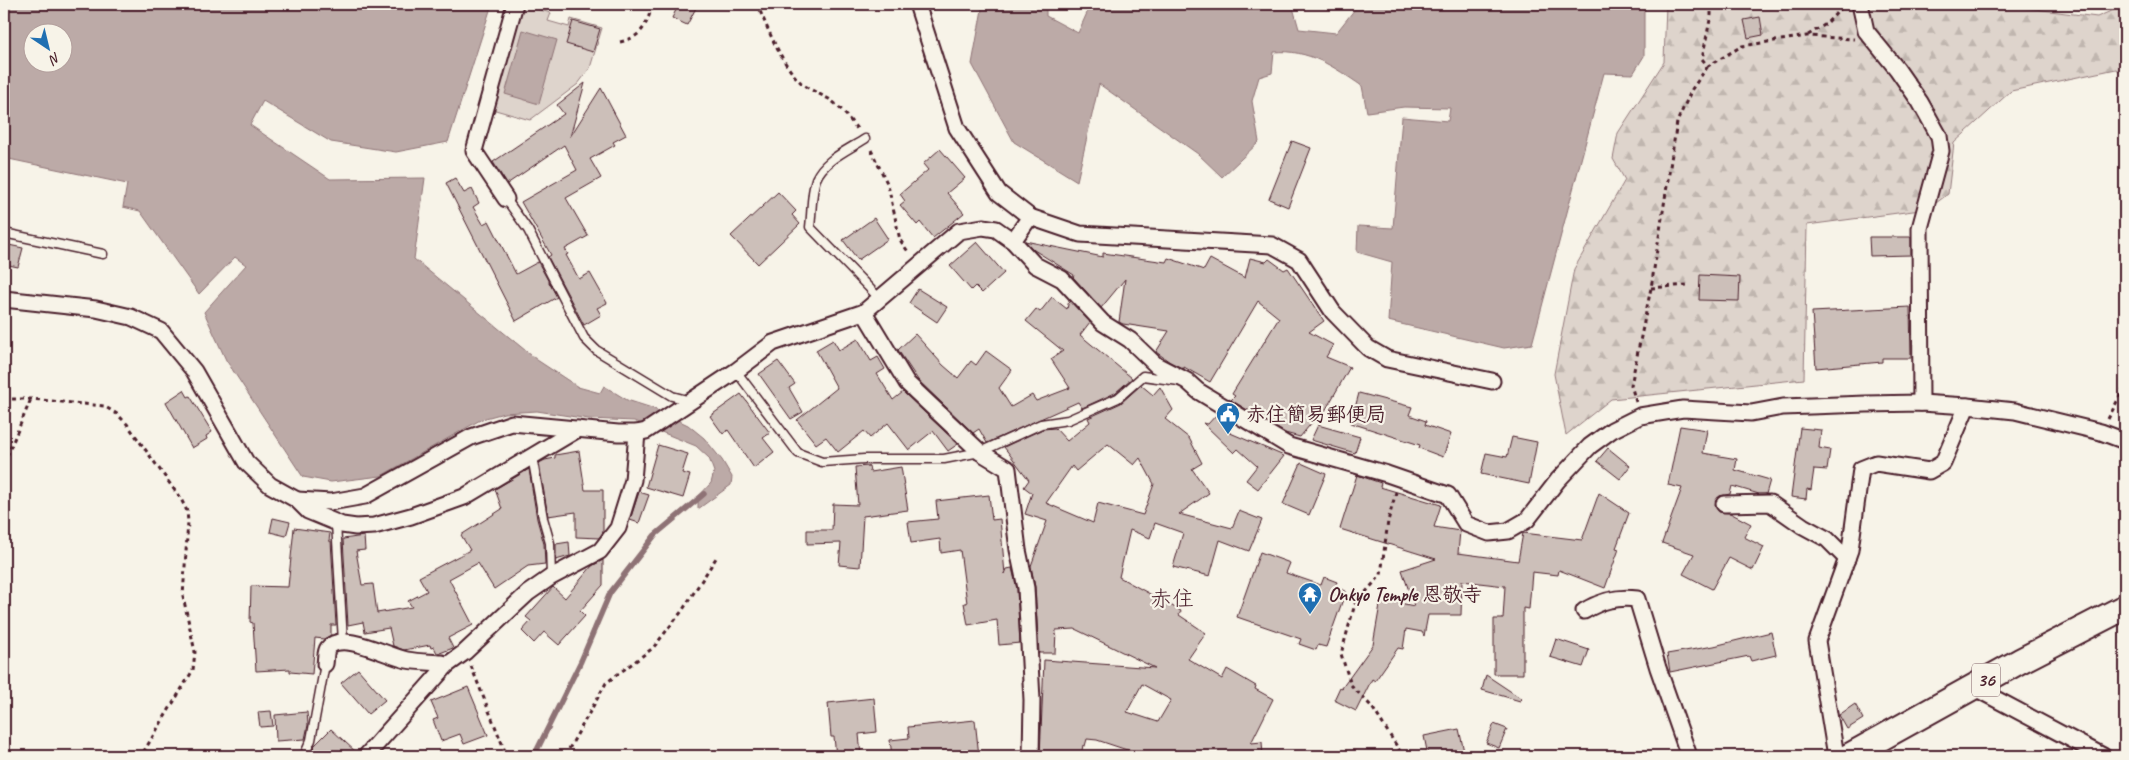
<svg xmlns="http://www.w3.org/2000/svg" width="2129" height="760" font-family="Caveat,'Klee One',sans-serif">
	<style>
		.forest { fill: url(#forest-firs); stroke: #947a7c }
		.green { fill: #ded4cc; stroke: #947a7c }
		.water { fill: #bcaaa7; stroke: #8e7275; fill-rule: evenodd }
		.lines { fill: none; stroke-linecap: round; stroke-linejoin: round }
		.stream { stroke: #8e7275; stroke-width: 5.5 }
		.building { fill: #ccbfb9; stroke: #4a1f2b; fill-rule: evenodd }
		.service-casing { stroke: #4a1f2b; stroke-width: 11 }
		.minor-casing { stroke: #4a1f2b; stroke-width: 19 }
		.primary-casing { stroke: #4a1f2b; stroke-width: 28 }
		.path { stroke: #4a1f2b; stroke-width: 3; stroke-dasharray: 4 4; stroke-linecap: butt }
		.service { stroke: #f7f3e8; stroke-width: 8 }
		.minor { stroke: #f7f3e8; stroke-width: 15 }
		.primary { stroke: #f7f3e8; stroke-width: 24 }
		.labels { text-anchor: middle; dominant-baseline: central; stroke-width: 4.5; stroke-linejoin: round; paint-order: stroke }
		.shield { fill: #f7f3e8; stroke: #7e5f64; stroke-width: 1 }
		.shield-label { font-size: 19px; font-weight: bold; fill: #4a1f2b }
		.poi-label { font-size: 20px; font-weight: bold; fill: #4a1f2b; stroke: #f7f3e8; text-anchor: start }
		.quarter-label { font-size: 22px; fill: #4a1f2b; stroke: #f7f3e8 }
	</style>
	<defs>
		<pattern id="forest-firs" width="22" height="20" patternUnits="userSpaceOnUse" patternTransform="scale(1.25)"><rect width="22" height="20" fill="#ded4cc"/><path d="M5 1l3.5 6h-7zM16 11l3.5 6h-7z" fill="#c0b6af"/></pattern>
	</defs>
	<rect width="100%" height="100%" fill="#f7f3e8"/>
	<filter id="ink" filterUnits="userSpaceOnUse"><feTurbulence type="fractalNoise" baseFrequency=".02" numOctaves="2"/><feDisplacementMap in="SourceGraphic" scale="10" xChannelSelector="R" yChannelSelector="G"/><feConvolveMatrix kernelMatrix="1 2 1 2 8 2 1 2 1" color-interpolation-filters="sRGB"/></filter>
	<g filter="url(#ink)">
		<polygon class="forest" points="1666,4 2006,4 2011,6 2097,17 2125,5 2125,74 2116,69 2011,91 1954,143 1948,194 1928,209 1807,225 1804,379 1611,399 1566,435 1554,374 1574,269 1625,180 1613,159 1618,133 1664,62"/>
		<polygon class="green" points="518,4 551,13 548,21 569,27 571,19 602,28 590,68 578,84 530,120 492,109"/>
		<g class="water">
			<path d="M4 4H492L448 142 396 152 331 142 263 101 250 125 330 179 425 178 414 259 537 360 578 387 600 393 604 386 627 400 652 408 688 425 704 438 722 460 732 477 731 485 698 509V497L711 483 714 472 709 458 696 446 634 421 589 419 537 411 504 413 482 419 381 476 331 482 303 477 226 360 204 312 246 265 235 257 199 294 140 211 123 207 127 184 4 158ZM32 32H62V62H32Z"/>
			<path d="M983 4H1046V16L1078 33 1091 4H1292L1299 29 1336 33 1359 4H1644V56L1633 74 1604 73 1532 344 1504 348 1388 321 1392 262 1357 252 1358 226 1393 228 1402 117 1448 121 1450 108 1404 107 1367 112 1362 86C1334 67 1309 49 1274 52L1272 73 1259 77 1252 101 1259 142 1222 177 1198 154 1099 84 1077 181 1014 142 972 64Z"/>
			<polygon points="523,30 557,40 539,104 505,94"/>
		</g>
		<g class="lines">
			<polyline class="stream" points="534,756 581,661 610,593 655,535 704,494"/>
		</g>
		<g class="building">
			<polygon points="679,4 698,4 687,25 672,18"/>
			<polygon points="1760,17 1763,35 1748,38 1744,20"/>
			<polygon points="573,21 600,29 593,52 566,44"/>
			<polygon points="585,83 570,137 601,88 626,135 613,142 615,145 590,159 601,178 566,198 588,236 565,249 568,254 566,255 579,279 590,273 607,303 597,308 601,315 584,325 548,257 551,255 521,202 577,170 564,145 507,184 493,162 564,114 557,105"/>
			<polygon points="1292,141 1311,148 1288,207 1269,199"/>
			<polygon points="940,149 965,178 947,193 964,213 933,238 920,222 917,225 900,205 905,201 900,194 928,170 923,164"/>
			<polygon points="455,178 464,193 472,189 479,203 473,207 483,224 489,221 516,274 538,262 557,297 516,321 446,183"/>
			<polygon points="778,192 796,211 792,215 800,224 758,264 731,236"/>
			<polygon points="874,218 888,239 858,260 843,240"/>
			<polygon points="1869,237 1911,237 1911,255 1870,256"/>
			<polygon points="1025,241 1103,257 1103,253 1166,262 1168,258 1204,270 1210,259 1245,278 1250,258 1266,262 1269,259 1284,270 1288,268 1324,321 1309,332 1333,345 1326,357 1350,367 1325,411 1323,409 1300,437 1285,433 1231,400 1235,396 1232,394 1279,318 1258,301 1210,382 1184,367 1184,369 1170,362 1156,352 1169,331 1123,324 1119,322 1125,279 1101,308 1073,277 1074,275 1034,250"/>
			<polygon points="977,242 1004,273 982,293 975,286 971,290 950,266"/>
			<polygon points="4,244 23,248 18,267 4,264"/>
			<polygon points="1700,275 1740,277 1739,301 1699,300"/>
			<polygon points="918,289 947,307 937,322 909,303"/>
			<polygon points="1052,297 1067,309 1069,300 1090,322 1080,335 1132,378 1115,393 1082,408 1078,402 987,443 979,429 973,433 918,380 898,350 915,334 943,365 958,378 971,361 976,365 986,351 1012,370 999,388 1011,407 1032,395 1036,401 1070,388 1051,359 1063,351 1026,321 1036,309 1040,312"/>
			<polygon points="1910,307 1911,358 1882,358 1882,362 1816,368 1812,312"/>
			<polygon points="858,339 871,361 878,357 885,369 877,374 893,400 903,392 958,444 948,451 933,431 909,450 888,423 870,438 864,431 838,452 826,437 816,444 797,420 837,388 816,350 833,340 839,350"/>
			<polygon points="778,361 795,384 789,388 803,412 791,419 759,374"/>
			<path d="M1141 385 1153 395 1160 387 1173 410 1165 419 1189 438 1202 463 1192 469 1209 493 1179 514 1232 528 1239 511 1262 520 1249 551 1220 540 1210 576 1173 567 1183 533 1155 523 1150 538 1130 530 1119 577 1181 611 1179 615 1206 633 1188 659 1222 679 1227 669 1256 686 1255 689 1273 699 1251 743 1262 742 1263 756H1218L1198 753 1197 756H1145L1097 740 1087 739 1085 746 1083 745 1081 756H1040L1044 660 1155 668 1075 629 1056 630 1055 653H1039L1035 587 1031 566 1047 521 1025 514 1032 493 1024 487 1029 480 1004 447 1043 429 1055 428 1067 441 1090 422 1088 418 1121 403ZM1108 444 1134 465 1140 458 1154 484 1143 515 1098 503 1093 523 1046 503 1072 466 1076 471ZM1142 684 1171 700 1158 722 1127 712Z"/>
			<polygon points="184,390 188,397 190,396 212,432 206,436 207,439 192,448 166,402"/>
			<polygon points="1359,393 1412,407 1409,415 1426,421 1425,425 1451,434 1443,457 1419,448 1420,445 1351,423"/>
			<polygon points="741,394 770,433 763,438 774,452 754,468 728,430 723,434 710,416"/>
			<polygon points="1217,414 1231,422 1228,432 1284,456 1258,489 1246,480 1257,466 1238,449 1234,453 1203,423 1208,424"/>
			<polygon points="1318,425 1360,437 1355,453 1311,440"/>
			<polygon points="1680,426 1707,430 1703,453 1737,459 1735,470 1770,480 1766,494 1759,494 1732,486 1730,494 1720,496 1716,500 1716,508 1719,512 1730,513 1751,524 1744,537 1764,547 1753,570 1729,558 1712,589 1683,574 1694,554 1662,543 1682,488 1668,485"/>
			<polygon points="1800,428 1821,430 1819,448 1830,450 1827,470 1814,469 1811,490 1807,489 1806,499 1791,497"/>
			<polygon points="1512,437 1537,442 1529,484 1481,474 1486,453 1507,457"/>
			<polygon points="658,445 688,454 682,473 690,475 683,498 646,487"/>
			<polygon points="1608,448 1630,466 1620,479 1597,461"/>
			<polygon points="579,451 585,490 603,490 603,532 599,538 576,537 576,512 548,516 539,463 545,460 555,458 555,455"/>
			<polygon points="1301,463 1326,474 1309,515 1283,504"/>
			<polygon points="869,466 870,472 901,467 908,510 863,516 860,567 839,565 841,543 807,544 807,530 832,530 833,504 858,505 855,467"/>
			<polygon points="529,469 537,519 544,544 545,564 528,566 494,589 478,563 449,579 473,625 448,638 453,648 440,653 437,653 434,647 431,648 430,645 404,650 393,646 389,628 365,632 363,622 348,625 343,539 364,536 365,550 356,551 362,585 373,584 377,613 412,607 408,601 427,591 419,577 470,550 461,535 502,509 495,489"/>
			<polygon points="1357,475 1381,483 1380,487 1441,505 1434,527 1460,531 1458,553 1518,561 1523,533 1582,540 1599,493 1629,513 1616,548 1619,549 1605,588 1559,570 1558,575 1532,572 1529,609 1523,608 1523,674 1494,674 1494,619 1503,619 1505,586 1462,581 1461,615 1428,615 1424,636 1422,632 1406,629 1403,649 1398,648 1375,681 1372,679 1356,711 1334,700 1340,687 1342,688 1373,645 1381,599 1414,606 1402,570 1436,559 1340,529"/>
			<polygon points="639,492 649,495 639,523 630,520"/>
			<polygon points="989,495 992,520 1000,519 1005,574 1007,569 1012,568 1017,589 1020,643 999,645 997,620 968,625 964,603 967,603 960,550 941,553 940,539 911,543 908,522 938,519 936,501"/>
			<polygon points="273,518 290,522 286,536 270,532"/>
			<polygon points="294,528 330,533 329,541 331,541 336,625 331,625 331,635 324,639 315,638 312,674 290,672 290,669 256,671 253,623 250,622 251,586 288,587"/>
			<polygon points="569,542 570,556 556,560 556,544"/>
			<polygon points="1260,552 1290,563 1286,573 1321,585 1324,577 1337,582 1335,587 1346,591 1326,647 1318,645 1316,650 1299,644 1301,639 1237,617"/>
			<polygon points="603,560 603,585 580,611 585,616 559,645 544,632 534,643 522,631 531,621 526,617 553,587 565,598 592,566"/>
			<polygon points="1771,632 1776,655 1751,661 1749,656 1670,672 1667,654 1714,646"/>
			<polygon points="1556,639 1589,650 1583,667 1550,657"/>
			<polygon points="358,669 385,700 368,714 341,683"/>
			<polygon points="1486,675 1522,699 1520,701 1482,690"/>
			<polygon points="468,687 488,735 464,744 460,734 441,741 433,720 438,718 431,702"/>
			<polygon points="874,698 877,732 859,734 861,756 836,756 834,737 831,737 828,703"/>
			<polygon points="1855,704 1863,719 1847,729 1839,715"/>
			<polygon points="271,711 273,726 260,727 258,712"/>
			<polygon points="307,712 308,725 305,739 276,741 275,715"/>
			<polygon points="975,720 979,756 892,756 890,740 909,738 908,727"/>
			<polygon points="1494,724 1507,729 1499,748 1486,743"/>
			<polygon points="331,729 357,753 357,756 310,756 314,746"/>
			<polygon points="1459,729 1465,756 1428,756 1424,736"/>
		</g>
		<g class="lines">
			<g class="service-casing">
				<g id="service">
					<path d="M865 139C848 150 824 160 816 179 811 193 812 212 810 227L880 299"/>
					<polyline points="506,199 528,230 584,338 596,350 672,396 691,401"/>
					<polyline points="4,233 103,254"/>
					<polyline points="736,371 798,453 822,462 864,459 944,459 980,452 1041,424 1068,420 1118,398 1143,376 1179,381"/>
					<polyline points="532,456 543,518 550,543 551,577"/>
					<polyline points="336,523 343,642"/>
					<polyline points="304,756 311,740 325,664"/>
				</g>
			</g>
			<g class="minor-casing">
				<g id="minor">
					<polyline points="917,4 957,128 999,193 1030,217"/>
					<polyline points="1860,4 1866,31 1897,69 1920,102 1939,136 1941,151 1920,228 1921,403"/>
					<polyline points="506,199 474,151 515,4"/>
					<polyline points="1013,241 1030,217 1080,234 1272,245 1299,260 1333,312 1368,348 1387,359 1492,381"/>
					<polyline points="4,299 96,309 131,317 161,331 194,371 246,462 270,485 297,500 308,511 342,525 356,527 374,526 411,516 464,497 578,429"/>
					<polyline points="864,312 907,383 980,452 1008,469 1018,550 1026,588 1032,700 1031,756"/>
					<polyline points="297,500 331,502 365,496 471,437 512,423 618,433 637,433 646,431 736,371 773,343 864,312 959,231 983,227 996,229 1013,241 1035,265 1062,279 1103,323 1130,340 1156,365 1187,381 1198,391 1289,446 1387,474 1448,495 1466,524 1489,533 1508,531 1527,520 1558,480 1590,446 1612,430 1640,416 1683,409 1751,413 1783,407 1866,404 1921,403 1967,406 2015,411 2101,432 2125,441"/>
					<polyline points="1724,504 1770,503 1803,526 1827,539 1847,559"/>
					<path d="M1584 611C1601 601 1617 596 1637 599L1658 668 1689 756"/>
					<path d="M325 664C326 659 325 652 328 648 342 630 389 657 407 660 418 662 431 662 442 663L447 665"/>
					<polyline points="1973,687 2103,756"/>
					<polyline points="366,756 447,665 465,652 528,593 551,577 600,551 618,528 633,480 637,433"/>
					<polyline points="1836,756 1817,641 1850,550 1861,469 1876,463 1929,471 1943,463 1967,406"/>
				</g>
			</g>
			<g class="primary-casing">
				<polyline id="primary" points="1849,756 2020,661 2125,607"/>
			</g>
			<g class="path">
				<path d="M757 4C768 29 783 69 805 86 813 91 821 95 829 99 841 107 849 119 858 130"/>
				<polyline points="1711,4 1711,15 1702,59 1708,66 1742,46 1807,36 1854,39"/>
				<polyline points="1808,35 1826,24 1845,4"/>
				<path d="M620 42C643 37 646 25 653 4"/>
				<polyline points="871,150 888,185 900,240 909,253"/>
				<polyline points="1651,288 1687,285"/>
				<polyline points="4,399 31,399 104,406 117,414 127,424 181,499 187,511 188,522 183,596 195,652 193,670 141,756"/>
				<polyline points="1636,402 1631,385 1651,288 1677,122 1692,89 1708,66"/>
				<polyline points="2108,419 2125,386"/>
				<polyline points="4,463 31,399"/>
				<polyline points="1396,492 1388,521 1381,575 1355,604 1341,654 1351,685 1372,707 1403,756"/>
				<polyline points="471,666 507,756"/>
				<polyline points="565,756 606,683 653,648 682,611 718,555"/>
			</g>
			<use href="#service" class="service"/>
			<use href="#minor" class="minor"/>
			<use href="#primary" class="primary"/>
		</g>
	</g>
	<defs>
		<g id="civic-pin" transform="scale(1.25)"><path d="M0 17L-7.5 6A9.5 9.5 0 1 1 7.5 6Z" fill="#1f6fb2" stroke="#f7f3e8"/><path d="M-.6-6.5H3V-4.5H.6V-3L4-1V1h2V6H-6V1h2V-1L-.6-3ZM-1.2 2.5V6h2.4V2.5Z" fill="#fff"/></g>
		<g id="temple-pin" transform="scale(1.25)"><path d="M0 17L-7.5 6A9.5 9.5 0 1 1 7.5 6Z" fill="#1f6fb2" stroke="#f7f3e8"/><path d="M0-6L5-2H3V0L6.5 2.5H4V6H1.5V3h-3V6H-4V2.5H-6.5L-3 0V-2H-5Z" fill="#fff"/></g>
	</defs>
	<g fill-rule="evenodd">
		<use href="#civic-pin" x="1228" y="414"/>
		<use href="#temple-pin" x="1310" y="594"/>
	</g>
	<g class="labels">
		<rect class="shield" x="1972" y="663.5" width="28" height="33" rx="4"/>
		<g class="shield-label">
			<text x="1986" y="680">36</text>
		</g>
		<g class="poi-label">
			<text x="1246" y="414">赤住簡易郵便局</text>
			<text x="1328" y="594">Onkyo Temple 恩敬寺</text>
		</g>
		<g class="quarter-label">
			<text x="1172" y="599">赤住</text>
		</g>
	</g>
	<rect width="2129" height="760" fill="none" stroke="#f7f3e8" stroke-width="20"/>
	<rect x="10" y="10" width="2109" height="740" fill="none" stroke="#4a1f2b" stroke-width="2" filter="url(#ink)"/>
	<g transform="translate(48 48) rotate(145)"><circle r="24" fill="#f7f3e8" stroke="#b29e9c"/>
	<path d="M0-4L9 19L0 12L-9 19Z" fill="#1f6fb2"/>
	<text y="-8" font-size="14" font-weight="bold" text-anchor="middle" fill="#4a1f2b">N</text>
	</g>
</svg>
